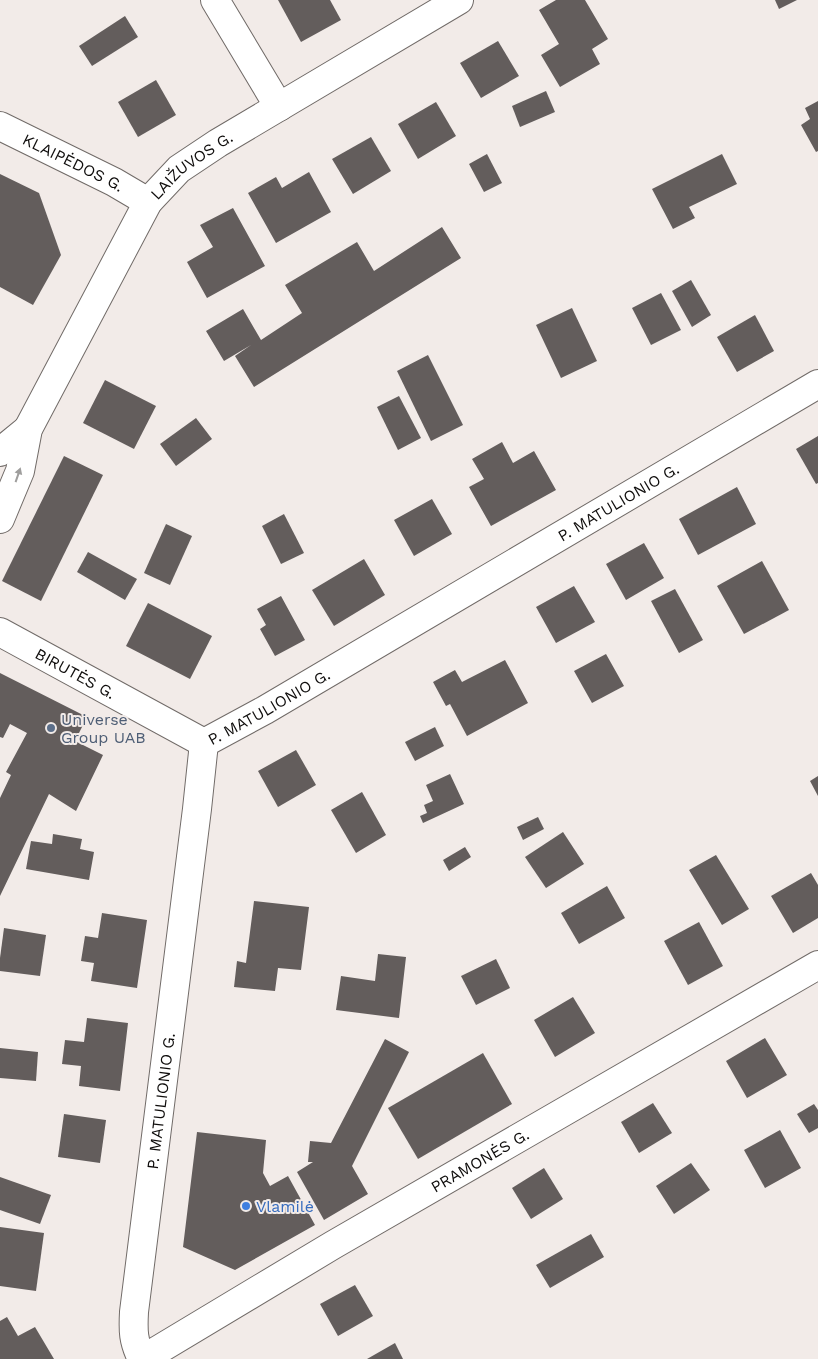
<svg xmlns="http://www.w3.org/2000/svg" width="818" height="1359" font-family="'Work Sans',sans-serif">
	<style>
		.building { fill: #635d5c }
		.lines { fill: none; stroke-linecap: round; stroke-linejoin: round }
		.street-casing { stroke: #716b68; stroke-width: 30 }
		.secondary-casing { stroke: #716b68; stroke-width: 30 }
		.street { stroke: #fff; stroke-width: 28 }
		.secondary { stroke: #fff; stroke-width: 28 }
		.oneway { fill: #9f9e9d }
		.service-dot { fill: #5c6f8a; stroke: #f2ebe8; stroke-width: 2 }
		.shop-dot { fill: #3f7fe0; stroke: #f2ebe8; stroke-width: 2 }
		.labels { text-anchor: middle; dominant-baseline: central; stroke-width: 4; stroke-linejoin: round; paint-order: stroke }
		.street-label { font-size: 16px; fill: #0e0c0b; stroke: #f2ebe8 }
		.service-label { font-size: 16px; fill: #4e5e75; stroke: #f2ebe8; text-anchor: start }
		.shop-label { font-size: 16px; fill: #366cbe; stroke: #f2ebe8; text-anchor: start }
	</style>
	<rect width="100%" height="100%" fill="#f2ebe8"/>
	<g class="building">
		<polygon points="278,0 330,0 341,20 301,42"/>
		<polygon points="556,0 585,0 608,39 592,49 600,64 560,87 541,55 559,44 539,10"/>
		<polygon points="775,0 797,0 779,9"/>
		<polygon points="125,16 138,37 92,66 79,46"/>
		<polygon points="498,41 519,76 481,98 460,63"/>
		<polygon points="156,80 176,115 138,137 118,102"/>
		<polygon points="546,91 555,112 520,127 512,106"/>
		<polygon points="818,101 818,151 816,152 801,125 810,119 805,108"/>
		<polygon points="436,102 456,136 418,159 398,124"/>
		<polygon points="371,137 391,171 353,194 332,159"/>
		<polygon points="487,154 502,183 484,192 469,164"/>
		<polygon points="722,154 737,184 689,207 695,218 673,229 652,189"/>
		<polygon points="309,172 331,212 276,243 248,193 276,177 282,188"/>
		<polygon points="0,174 39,193 61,255 33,305 0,287"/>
		<polygon points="233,208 265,266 207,298 187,262 213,247 200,225"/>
		<polygon points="442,227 461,258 254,387 235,356 251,345 224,361 206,331 243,309 261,340 302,313 285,285 357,242 374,271"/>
		<polygon points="691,280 711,315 692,327 672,291"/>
		<polygon points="661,293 681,330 651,345 632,308"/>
		<polygon points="572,308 597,361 561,378 536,325"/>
		<polygon points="755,315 774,351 737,372 717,337"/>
		<polygon points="428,355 463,425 431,441 397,371"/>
		<polygon points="105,380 156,406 134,449 83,423"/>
		<polygon points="399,396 421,438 398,450 377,407"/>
		<polygon points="196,418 212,439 176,466 160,444"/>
		<polygon points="818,436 818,483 816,484 796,449"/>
		<polygon points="502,442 513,463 534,451 556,490 491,526 469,487 484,479 472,459"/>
		<polygon points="64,456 103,475 41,601 2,581"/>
		<polygon points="737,487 756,524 698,555 679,519"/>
		<polygon points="432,499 452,534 414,556 394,520"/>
		<polygon points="284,514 304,553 281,564 262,526"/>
		<polygon points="166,524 192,536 170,585 144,573"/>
		<polygon points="644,543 664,578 626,600 606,564"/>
		<polygon points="88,552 137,579 125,600 77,572"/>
		<polygon points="364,559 385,595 334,626 312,590"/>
		<polygon points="762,561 789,610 744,634 717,586"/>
		<polygon points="574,586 595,622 556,643 536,607"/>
		<polygon points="675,589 703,640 679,653 651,601"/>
		<polygon points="281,596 305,640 275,656 260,629 266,625 257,609"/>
		<polygon points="148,603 212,636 190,679 126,646"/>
		<polygon points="606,654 624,686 592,703 574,671"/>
		<polygon points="505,660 528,703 467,736 450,704 446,706 433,682 455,670 462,682"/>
		<polygon points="0,673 87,717 75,741 103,755 76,811 49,794 0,896 0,798 11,775 6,772 27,733 10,724 3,738 0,737"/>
		<polygon points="435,727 444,746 415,761 405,742"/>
		<polygon points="296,750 316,785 278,807 258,771"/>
		<polygon points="450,774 464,804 423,823 420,816 427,813 424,805 433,801 426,785"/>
		<polygon points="818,776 818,796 810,781"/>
		<polygon points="362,792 386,835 356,853 331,810"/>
		<polygon points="538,817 544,829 523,840 517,827"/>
		<polygon points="563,832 584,864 546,888 525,857"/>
		<polygon points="53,834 82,839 80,849 94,852 89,880 26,869 31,841 52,844"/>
		<polygon points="465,847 471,857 449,871 443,860"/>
		<polygon points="716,855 749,909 722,925 689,870"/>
		<polygon points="811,873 818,885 818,918 793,933 771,896"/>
		<polygon points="607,886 625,918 579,944 561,913"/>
		<polygon points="254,901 309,907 301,970 278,968 275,991 234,987 237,961 246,963"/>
		<polygon points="102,913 147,920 137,988 91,981 94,963 81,961 85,936 98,938"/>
		<polygon points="699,922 723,966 688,985 664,941"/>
		<polygon points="4,928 46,935 40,976 0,971 0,958"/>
		<polygon points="378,954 406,957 399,1018 336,1010 341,976 375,981"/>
		<polygon points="496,959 510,988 476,1005 461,976"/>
		<polygon points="573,997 595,1033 555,1057 534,1020"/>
		<polygon points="87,1018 128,1023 120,1091 79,1086 81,1066 62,1064 65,1040 84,1042"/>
		<polygon points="765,1038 787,1075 747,1098 726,1061"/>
		<polygon points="385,1039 409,1052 352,1166 368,1194 324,1220 297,1172 313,1162 308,1162 310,1141 331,1143"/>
		<polygon points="0,1048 38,1052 36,1081 0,1078"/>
		<polygon points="483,1053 512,1104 418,1159 388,1108"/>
		<polygon points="653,1103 672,1133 639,1153 621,1122"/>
		<polygon points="814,1104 818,1110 818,1128 809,1133 797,1114"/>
		<polygon points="64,1114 106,1120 100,1163 58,1157"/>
		<polygon points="780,1130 801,1168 765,1188 744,1150"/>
		<polygon points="197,1132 266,1140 263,1173 270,1186 288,1176 315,1225 235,1270 183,1247"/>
		<polygon points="691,1163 710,1190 674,1214 656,1186"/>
		<polygon points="544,1168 563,1199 531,1219 512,1188"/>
		<polygon points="0,1177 51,1195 40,1224 0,1210"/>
		<polygon points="0,1227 44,1233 36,1291 0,1286"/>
		<polygon points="591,1234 604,1257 550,1288 536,1265"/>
		<polygon points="355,1285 373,1316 338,1336 320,1304"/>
		<polygon points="7,1317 18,1336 35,1327 54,1359 0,1359 0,1321"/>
		<polygon points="395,1343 403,1359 367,1359"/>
	</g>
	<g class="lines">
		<g class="street-casing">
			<g id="street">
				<polyline points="215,0 279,107"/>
				<path id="s1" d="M0 126 114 182 148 202"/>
				<path id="s2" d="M0 632 204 743"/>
				<path id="s3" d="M142 1359C133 1341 133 1331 134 1312L197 809 204 743 265 710 818 384"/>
				<path id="s4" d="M143 1359 333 1245 818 965"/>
			</g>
		</g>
		<g class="secondary-casing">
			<g id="secondary">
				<polyline points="0,452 28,429"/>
				<path id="s5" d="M0 519 20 471 28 429 148 202 179 169 218 143 459 0"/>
			</g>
		</g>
		<use href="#street" class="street"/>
		<use href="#secondary" class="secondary"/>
	</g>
	<defs><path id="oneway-solid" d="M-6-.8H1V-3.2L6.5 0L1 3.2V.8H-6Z" transform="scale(1.25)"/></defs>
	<use class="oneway" href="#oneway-solid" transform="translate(18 475) rotate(-71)"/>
	<circle class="service-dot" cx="51" cy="728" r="5"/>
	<circle class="shop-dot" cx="246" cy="1206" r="5"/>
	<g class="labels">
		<g class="street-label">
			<text stroke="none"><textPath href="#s1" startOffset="82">KLAIPĖDOS G.</textPath></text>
			<text stroke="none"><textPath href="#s5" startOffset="409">LAIŽUVOS G.</textPath></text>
			<text stroke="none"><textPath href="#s3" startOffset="1101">P. MATULIONIO G.</textPath></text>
			<text stroke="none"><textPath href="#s2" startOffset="86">BIRUTĖS G.</textPath></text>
			<text stroke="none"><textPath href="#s3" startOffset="696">P. MATULIONIO G.</textPath></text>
			<text stroke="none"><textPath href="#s3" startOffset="261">P. MATULIONIO G.</textPath></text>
			<text stroke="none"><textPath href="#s4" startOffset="391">PRAMONĖS G.</textPath></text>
		</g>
		<g class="service-label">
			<text x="61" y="719">Universe<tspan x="61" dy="18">Group UAB</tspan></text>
		</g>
		<g class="shop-label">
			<text x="256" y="1206">Vlamilė</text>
		</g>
	</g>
</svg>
